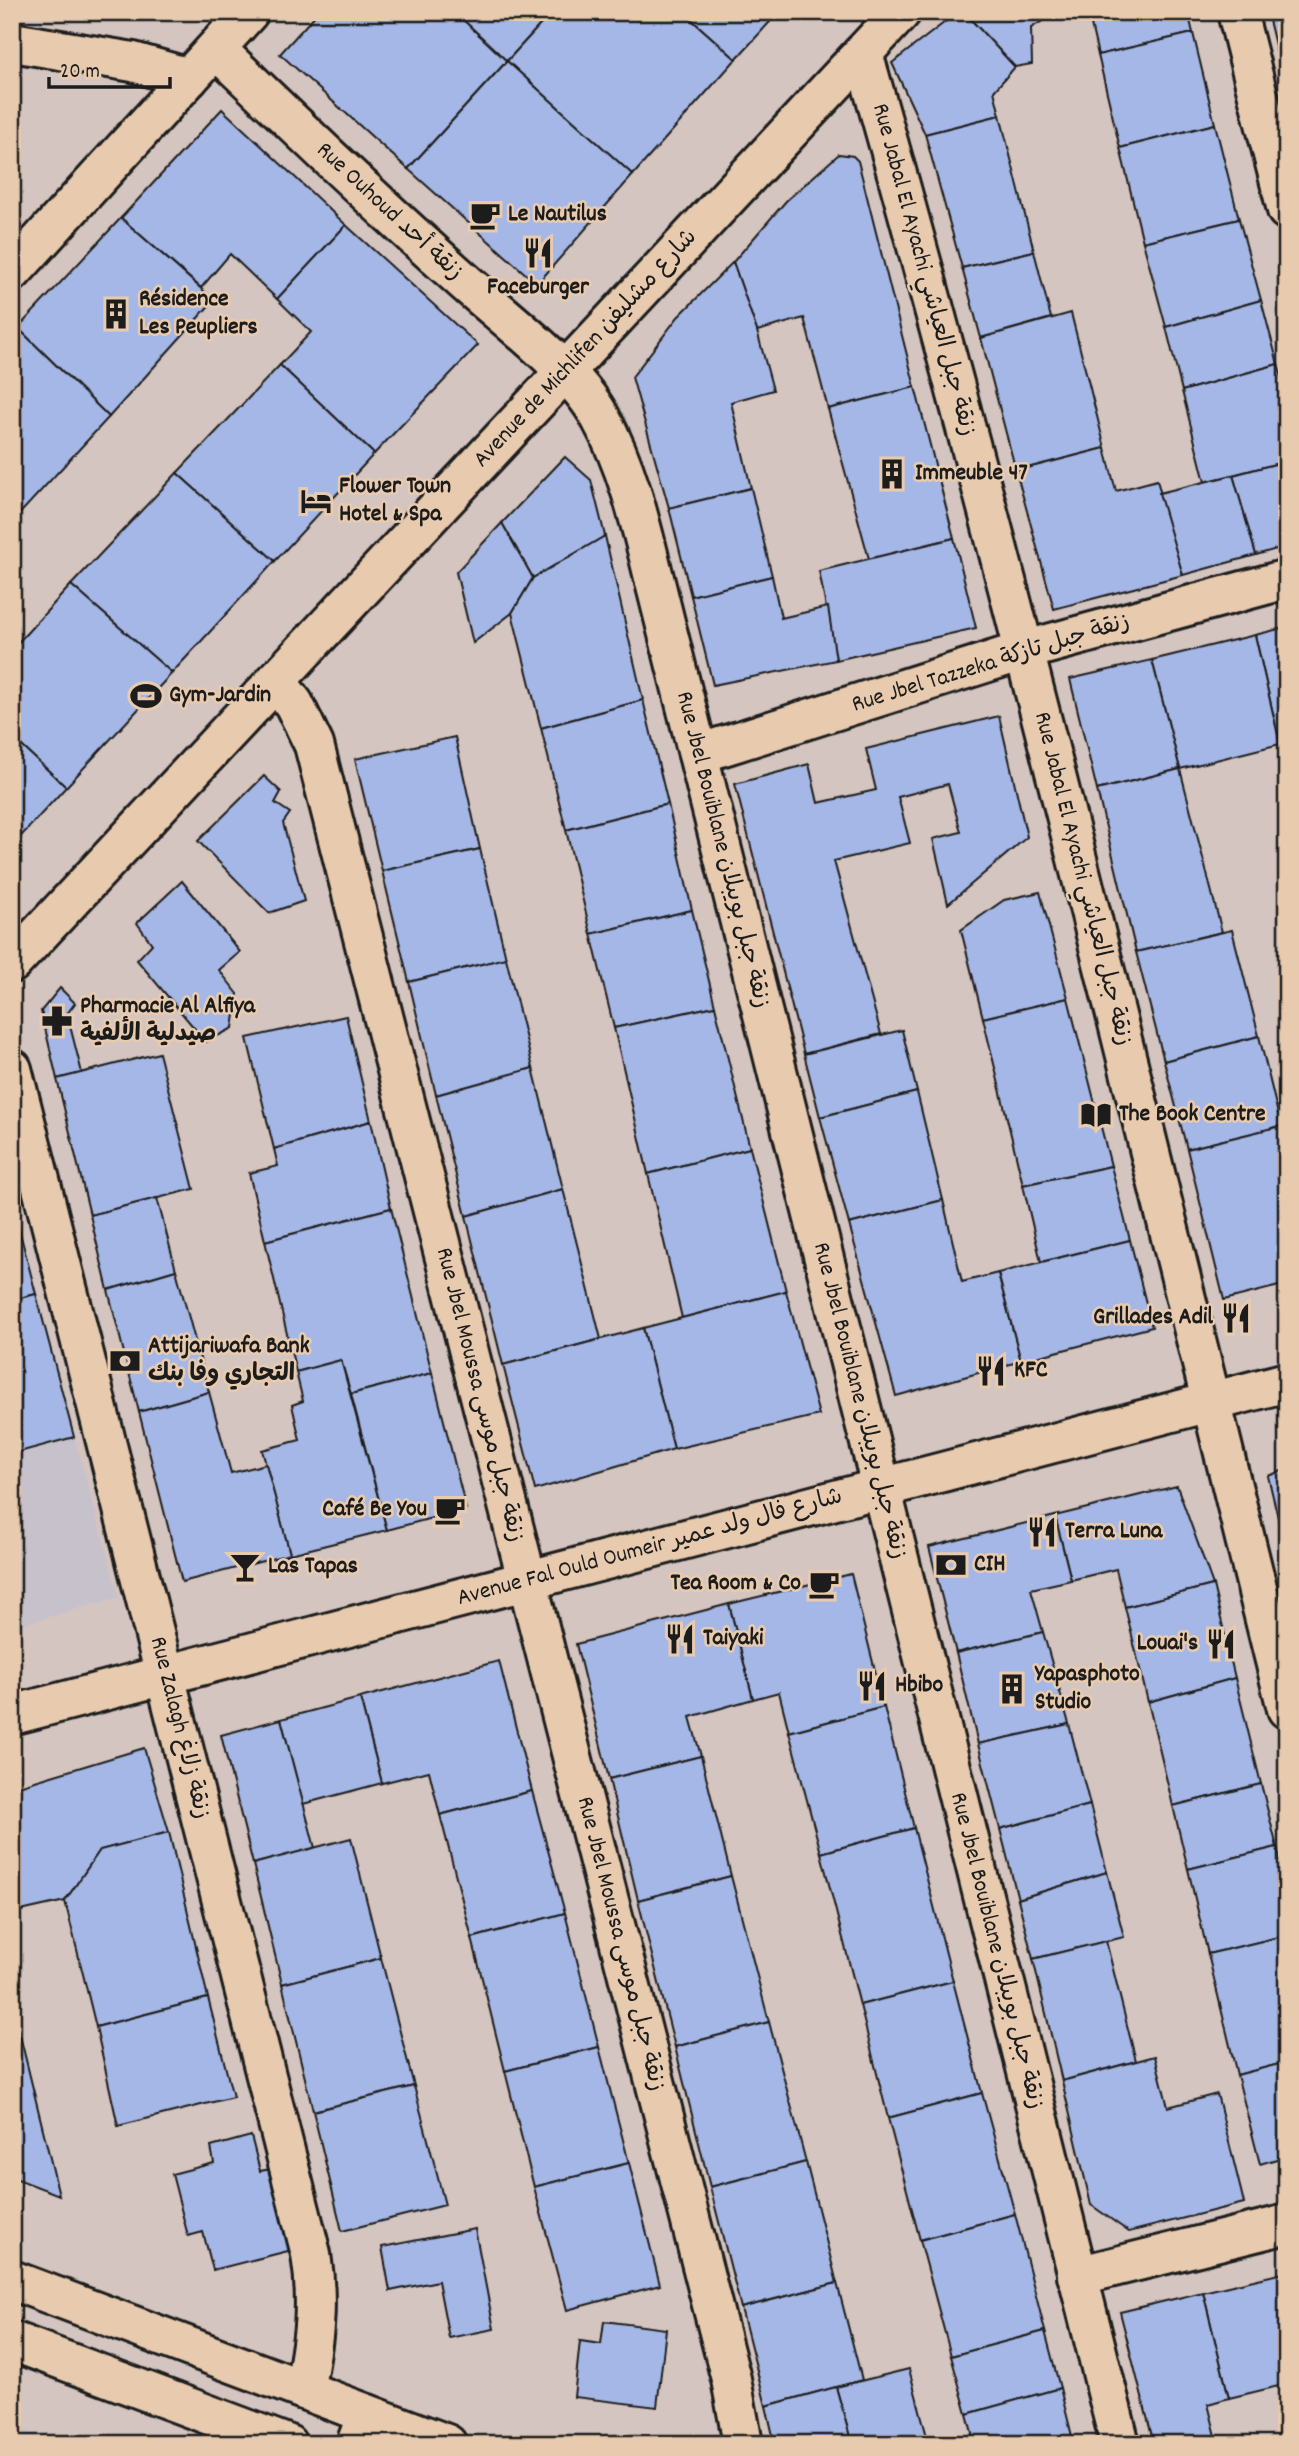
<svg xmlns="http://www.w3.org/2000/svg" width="1299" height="2456" font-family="Dekko,'Playpen Sans Arabic',sans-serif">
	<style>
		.built { fill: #c6c1cb }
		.building { fill: #a5b7e6; stroke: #1c1c1c; stroke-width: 2 }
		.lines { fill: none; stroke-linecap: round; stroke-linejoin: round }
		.street-casing { stroke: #1c1c1c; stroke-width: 44 }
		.secondary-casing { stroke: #1c1c1c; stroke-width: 44 }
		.primary-casing { stroke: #1c1c1c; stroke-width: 44 }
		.street { stroke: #e8cbaf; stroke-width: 38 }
		.secondary { stroke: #e8cbaf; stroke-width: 38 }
		.primary { stroke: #e8cbaf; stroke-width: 38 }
		.labels { text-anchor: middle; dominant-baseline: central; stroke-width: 5; stroke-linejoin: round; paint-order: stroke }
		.street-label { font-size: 24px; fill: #1c1c1c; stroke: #e8cbaf }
		.poi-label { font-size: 24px; font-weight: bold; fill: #1c1c1c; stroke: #e8cbaf; text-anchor: start }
	</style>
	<rect width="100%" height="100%" fill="#d4c5c0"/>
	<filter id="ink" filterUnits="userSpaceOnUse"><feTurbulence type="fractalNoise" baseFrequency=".0143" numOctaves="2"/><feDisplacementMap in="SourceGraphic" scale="14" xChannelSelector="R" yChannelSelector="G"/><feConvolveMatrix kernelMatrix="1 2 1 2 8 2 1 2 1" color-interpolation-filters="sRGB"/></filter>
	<g filter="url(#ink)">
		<g class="built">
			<polygon points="74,1437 119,1597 12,1627 12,1454"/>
			<polygon points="12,2426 61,2444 12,2444"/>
		</g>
		<g class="building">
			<polygon points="318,12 455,12 507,61 408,169 280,54"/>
			<polygon points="455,12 552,12 507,61"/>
			<polygon points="552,12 683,12 736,59 633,175 507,61"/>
			<polygon points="683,12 779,12 736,59"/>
			<polygon points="958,12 964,12 1015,67 994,91 1000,115 925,134 892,63"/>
			<polygon points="964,12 1047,12 1049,17 1031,28 1032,64 1015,67"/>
			<polygon points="1088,12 1188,12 1193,33 1098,55"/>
			<polygon points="1267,12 1287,12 1287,41 1275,45"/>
			<polygon points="1193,33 1215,124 1120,148 1098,55"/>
			<polygon points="1287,41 1287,92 1275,45"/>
			<polygon points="507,61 633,175 537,284 408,169"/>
			<polygon points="222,109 346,225 277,299 230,254 201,288 121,218"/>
			<polygon points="1000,115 1034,251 962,268 925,134"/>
			<polygon points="1215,124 1239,219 1143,242 1120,148"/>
			<polygon points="839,154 853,156 858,161 915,387 828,409 804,318 757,331 733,262 786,201"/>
			<polygon points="121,218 214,300 109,417 18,328"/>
			<polygon points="1239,219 1261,300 1166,327 1143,242"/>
			<polygon points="346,225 478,345 374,454 280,365 311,332 277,299"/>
			<polygon points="1034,251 1051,318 981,338 962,268"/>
			<polygon points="733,262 757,331 773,390 731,402 751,488 669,508 632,377 678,317"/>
			<polygon points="1261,300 1278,364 1182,391 1166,327"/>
			<polygon points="1071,313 1105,448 1016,471 981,338"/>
			<polygon points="18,328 109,417 12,522 12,334"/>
			<polygon points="1278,364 1287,398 1287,461 1205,482 1182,391"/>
			<polygon points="280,365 374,454 275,561 177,473"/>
			<polygon points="915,387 954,538 869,559 828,409"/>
			<polygon points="1105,448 1116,491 1157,480 1183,575 1054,609 1016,471"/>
			<polygon points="565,457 591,480 605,536 533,578 502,523"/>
			<polygon points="1287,461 1287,546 1256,555 1233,475"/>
			<polygon points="177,473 275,561 172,673 71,585"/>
			<polygon points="1233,475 1256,555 1183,575 1159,493"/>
			<polygon points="751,488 772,576 691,596 669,508"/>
			<polygon points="502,523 533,578 512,613 473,643 456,572"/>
			<polygon points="605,536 643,700 541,728 512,613 533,578"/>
			<polygon points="954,538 976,628 836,660 819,571"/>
			<polygon points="772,576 781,618 828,607 836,660 713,685 691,596"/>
			<polygon points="71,585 172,673 66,787 12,737 12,649"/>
			<polygon points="1287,627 1287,742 1280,744 1255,635"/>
			<polygon points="1255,635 1280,744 1180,769 1152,660"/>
			<polygon points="1152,660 1180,769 1097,790 1070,679"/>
			<polygon points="643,700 668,804 566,830 541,728"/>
			<polygon points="999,716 1027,837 948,904 933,839 961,832 948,784 898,797 910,843 834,861 881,1034 804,1054 735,784 809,764 818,803 876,790 866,749"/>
			<polygon points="12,737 66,787 12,846"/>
			<polygon points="455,737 480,849 382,871 355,759"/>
			<polygon points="1287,742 1287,775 1280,744"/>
			<polygon points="1180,769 1222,932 1136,952 1097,790"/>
			<polygon points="264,776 281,792 275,803 290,813 283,823 304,901 269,913 198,841"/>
			<polygon points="668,804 692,910 591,934 566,830"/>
			<polygon points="480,849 506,958 409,982 382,871"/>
			<polygon points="182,881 240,952 219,970 238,994 233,1028 206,1042 137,960 152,944 137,923"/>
			<polygon points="1040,892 1068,998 983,1018 961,930 1004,900"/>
			<polygon points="692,910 715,1006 614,1028 591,934"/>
			<polygon points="1232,930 1259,1036 1164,1061 1136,952"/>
			<polygon points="506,958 533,1068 436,1095 409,982"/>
			<polygon points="60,988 75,1003 67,1014 82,1073 57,1079 41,1011"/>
			<polygon points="1068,998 1111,1166 1023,1185 983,1018"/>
			<polygon points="715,1006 750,1148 648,1174 614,1028"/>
			<polygon points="346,1016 371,1121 274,1149 247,1038"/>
			<polygon points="902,1030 917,1092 820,1117 804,1054"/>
			<polygon points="1259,1036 1281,1126 1187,1149 1164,1061"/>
			<polygon points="159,1053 194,1189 90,1215 57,1079"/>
			<polygon points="533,1068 563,1189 466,1216 436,1095"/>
			<polygon points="917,1092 943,1200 849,1224 820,1117"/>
			<polygon points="371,1121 391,1208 265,1241 249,1173 278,1166 274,1149"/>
			<polygon points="1281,1126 1287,1147 1287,1284 1224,1300 1187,1149"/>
			<polygon points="750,1148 786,1291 682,1318 648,1174"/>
			<polygon points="1111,1166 1130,1240 1041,1262 1023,1185"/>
			<polygon points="563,1189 601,1339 503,1365 466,1216"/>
			<polygon points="157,1198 176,1270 108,1290 90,1215"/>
			<polygon points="943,1200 962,1282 998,1273 1021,1361 896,1396 849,1224"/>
			<polygon points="12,1202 36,1294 12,1300"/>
			<polygon points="391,1208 432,1373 351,1394 341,1360 296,1372 265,1241"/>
			<polygon points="1130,1240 1152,1327 1021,1361 998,1273"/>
			<polygon points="176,1270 209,1392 139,1412 108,1290"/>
			<polygon points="786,1291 819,1415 674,1449 643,1328"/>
			<polygon points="36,1294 74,1437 12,1454 12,1300"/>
			<polygon points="643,1328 674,1449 535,1490 503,1365"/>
			<polygon points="341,1360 387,1530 290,1554 262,1450 300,1440 292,1405 303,1401 296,1372"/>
			<polygon points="432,1373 466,1509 387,1530 351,1394"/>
			<polygon points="209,1392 231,1473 266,1464 290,1554 182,1582 139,1412"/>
			<polygon points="1287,1469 1287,1555 1268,1476"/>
			<polygon points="1177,1486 1213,1585 1125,1607 1116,1569 1071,1580 1055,1516"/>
			<polygon points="1055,1516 1071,1580 1031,1589 1043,1632 956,1653 929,1547"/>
			<polygon points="851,1574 884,1707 789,1732 779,1692 753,1699 729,1604"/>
			<polygon points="1213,1585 1235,1678 1148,1702 1125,1607"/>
			<polygon points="729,1604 753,1699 690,1717 701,1756 609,1779 576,1644"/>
			<polygon points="1043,1632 1069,1724 978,1744 956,1653"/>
			<polygon points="499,1661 532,1791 440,1815 429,1771 382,1783 360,1698"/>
			<polygon points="1235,1678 1261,1784 1173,1806 1148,1702"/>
			<polygon points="360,1698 382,1783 303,1804 281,1719"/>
			<polygon points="884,1707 914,1828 821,1853 789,1732"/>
			<polygon points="281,1719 315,1848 253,1864 221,1735"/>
			<polygon points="1069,1724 1090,1805 1000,1829 978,1744"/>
			<polygon points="144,1748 169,1832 100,1850 65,1901 12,1913 12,1788"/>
			<polygon points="701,1756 731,1876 638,1900 609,1779"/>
			<polygon points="1261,1784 1277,1847 1188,1869 1173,1806"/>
			<polygon points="532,1791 565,1913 472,1938 440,1815"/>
			<polygon points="1090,1805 1107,1872 1018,1899 1000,1829"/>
			<polygon points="914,1828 953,1981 860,2005 821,1853"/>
			<polygon points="169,1832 208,1998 96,2027 65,1901 100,1850"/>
			<polygon points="351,1838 381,1958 282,1984 253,1864"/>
			<polygon points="1277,1847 1287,1888 1287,1935 1208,1954 1188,1869"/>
			<polygon points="1107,1872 1124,1937 1033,1959 1018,1899"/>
			<polygon points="731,1876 769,2022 675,2047 638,1900"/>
			<polygon points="565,1913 599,2047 505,2071 472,1938"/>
			<polygon points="1287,1935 1287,2062 1237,2075 1208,1954"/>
			<polygon points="1106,1941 1136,2061 1062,2081 1033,1959"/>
			<polygon points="381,1958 414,2086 313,2111 282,1984"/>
			<polygon points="953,1981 982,2093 888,2118 860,2005"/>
			<polygon points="208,1998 233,2097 118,2126 96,2027"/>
			<polygon points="12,2014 15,2015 59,2195 12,2177"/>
			<polygon points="769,2022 806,2162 710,2187 675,2047"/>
			<polygon points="599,2047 629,2163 534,2187 505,2071"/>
			<polygon points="1155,2056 1168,2107 1217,2094 1244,2203 1129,2232 1091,2205 1062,2081"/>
			<polygon points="1287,2062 1287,2156 1260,2164 1237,2075"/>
			<polygon points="414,2086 445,2205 342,2231 313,2111"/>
			<polygon points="982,2093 1015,2214 920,2240 888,2118"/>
			<polygon points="251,2136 260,2171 271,2169 292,2250 213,2270 203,2232 188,2236 172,2174 214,2163 211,2147"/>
			<polygon points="806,2162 837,2283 741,2308 710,2187"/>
			<polygon points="629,2163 660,2285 567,2310 534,2187"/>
			<polygon points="1015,2214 1045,2331 951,2356 920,2240"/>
			<polygon points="475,2229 494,2329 449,2338 438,2281 390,2291 382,2247"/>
			<polygon points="1287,2272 1287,2384 1229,2398 1203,2292"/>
			<polygon points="837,2283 862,2380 766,2406 741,2308"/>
			<polygon points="1203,2292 1229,2398 1208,2404 1218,2444 1154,2444 1120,2312"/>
			<polygon points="604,2321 666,2329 657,2407 574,2397 580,2341 601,2344"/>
			<polygon points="1045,2331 1060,2388 967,2414 951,2356"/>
			<polygon points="909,2369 929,2444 852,2444 836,2387"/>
			<polygon points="836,2387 852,2444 775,2444 766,2406"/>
			<polygon points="1060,2388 1074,2444 975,2444 967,2414"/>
			<polygon points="1287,2437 1287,2444 1269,2444 1269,2443"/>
		</g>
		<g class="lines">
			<g class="street-casing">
				<g id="street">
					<polyline points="1237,12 1287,210"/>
					<polyline points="12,42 133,62 189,78"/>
					<path d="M216 49C295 125 375 202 457 275 499 314 574 368 600 417 630 471 643 534 658 594L1120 2444"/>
					<path d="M863 53C1019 601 1150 1156 1287 1709"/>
					<polyline points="12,272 249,12"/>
					<polyline points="276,681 294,704 314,745 731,2379 743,2444"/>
					<polyline points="698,754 1026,650 1287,579"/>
					<path d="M12 1069 311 2254C319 2304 314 2341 304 2390"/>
					<polyline points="1077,2276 1287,2224"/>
				</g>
			</g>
			<g class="secondary-casing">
				<g id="secondary">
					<polyline points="12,963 901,12"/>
					<polyline points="12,1715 1287,1382"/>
				</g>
			</g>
			<g class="primary-casing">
				<g id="primary">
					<polyline points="12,2280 447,2444"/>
					<polyline points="12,2341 287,2444"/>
					<polyline points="356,2444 367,2414"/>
				</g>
			</g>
			<use href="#street" class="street"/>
			<use href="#secondary" class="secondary"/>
			<use href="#primary" class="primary"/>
		</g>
	</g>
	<defs>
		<g id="cafe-bare" transform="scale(2.415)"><path d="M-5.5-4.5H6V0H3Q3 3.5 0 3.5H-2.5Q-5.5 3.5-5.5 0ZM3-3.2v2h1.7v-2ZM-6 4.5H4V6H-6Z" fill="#1c1c1c" stroke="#e8cbaf" stroke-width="2.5" paint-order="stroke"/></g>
		<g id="restaurant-bare" transform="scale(2.415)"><path d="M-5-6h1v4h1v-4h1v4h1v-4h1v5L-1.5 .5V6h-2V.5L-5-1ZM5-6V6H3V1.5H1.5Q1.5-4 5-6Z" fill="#1c1c1c" stroke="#e8cbaf" stroke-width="2.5" paint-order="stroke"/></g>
		<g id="building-bare" transform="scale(2.415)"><path d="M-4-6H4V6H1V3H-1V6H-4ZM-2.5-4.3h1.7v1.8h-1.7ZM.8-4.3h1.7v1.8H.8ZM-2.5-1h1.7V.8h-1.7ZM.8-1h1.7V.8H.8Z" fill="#1c1c1c" stroke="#e8cbaf" stroke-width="2.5" paint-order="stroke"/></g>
		<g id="hotel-bare" transform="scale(2.415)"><path d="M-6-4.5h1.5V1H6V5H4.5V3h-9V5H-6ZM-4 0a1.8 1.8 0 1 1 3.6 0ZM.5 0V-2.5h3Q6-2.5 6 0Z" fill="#1c1c1c" stroke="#e8cbaf" stroke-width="2.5" paint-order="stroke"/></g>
		<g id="stadium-bare" transform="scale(2.415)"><path d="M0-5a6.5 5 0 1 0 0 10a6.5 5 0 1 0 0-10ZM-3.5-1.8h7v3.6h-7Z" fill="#1c1c1c" stroke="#e8cbaf" stroke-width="2.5" paint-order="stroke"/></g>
		<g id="pharmacy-bare" transform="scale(2.415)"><path d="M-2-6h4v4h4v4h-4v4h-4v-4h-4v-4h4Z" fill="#1c1c1c" stroke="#e8cbaf" stroke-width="2.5" paint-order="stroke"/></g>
		<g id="library-bare" transform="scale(2.415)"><path d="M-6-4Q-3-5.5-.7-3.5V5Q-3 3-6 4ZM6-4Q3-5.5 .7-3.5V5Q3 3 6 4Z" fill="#1c1c1c" stroke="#e8cbaf" stroke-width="2.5" paint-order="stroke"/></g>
		<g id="bank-bare" transform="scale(2.415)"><path d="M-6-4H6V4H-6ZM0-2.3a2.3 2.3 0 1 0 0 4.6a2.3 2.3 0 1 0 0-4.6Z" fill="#1c1c1c" stroke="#e8cbaf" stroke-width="2.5" paint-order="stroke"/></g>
		<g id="bar-bare" transform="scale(2.415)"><path d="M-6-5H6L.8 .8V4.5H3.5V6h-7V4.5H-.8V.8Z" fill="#1c1c1c" stroke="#e8cbaf" stroke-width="2.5" paint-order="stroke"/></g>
	</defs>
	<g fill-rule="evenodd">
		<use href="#cafe-bare" x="485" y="215"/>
		<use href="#restaurant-bare" x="538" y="253"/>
		<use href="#building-bare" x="116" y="314"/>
		<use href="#building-bare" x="892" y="474"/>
		<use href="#hotel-bare" x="316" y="501"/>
		<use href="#stadium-bare" x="146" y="696"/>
		<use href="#pharmacy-bare" x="57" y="1021"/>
		<use href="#library-bare" x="1096" y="1115"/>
		<use href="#restaurant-bare" x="1236" y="1318"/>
		<use href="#bank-bare" x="125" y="1361"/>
		<use href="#restaurant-bare" x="991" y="1371"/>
		<use href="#cafe-bare" x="450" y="1510"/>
		<use href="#restaurant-bare" x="1042" y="1532"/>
		<use href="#bank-bare" x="951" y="1565"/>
		<use href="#bar-bare" x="245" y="1567"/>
		<use href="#cafe-bare" x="824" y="1584"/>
		<use href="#restaurant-bare" x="680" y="1639"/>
		<use href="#restaurant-bare" x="1221" y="1644"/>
		<use href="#restaurant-bare" x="872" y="1686"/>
		<use href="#building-bare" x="1012" y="1689"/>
	</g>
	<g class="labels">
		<g class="street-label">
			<text transform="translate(389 212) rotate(43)">Rue Ouhoud زنقة أحد</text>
			<text transform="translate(923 270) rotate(75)">Rue Jabal El Ayachi زنقة جبل العياشي</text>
			<text transform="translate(586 349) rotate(-47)">Avenue de Michlifen شارع مشليفن</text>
			<text transform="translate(991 664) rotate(-17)">Rue Jbel Tazzeka زنقة جبل تازكة</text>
			<text transform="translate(722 850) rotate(76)">Rue Jbel Bouiblane زنقة جبل بويبلان</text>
			<text transform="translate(1082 879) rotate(76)">Rue Jabal El Ayachi زنقة جبل العياشي</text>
			<text transform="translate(479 1395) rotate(76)">Rue Jbel Moussa زنقة جبل موسى</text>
			<text transform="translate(859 1401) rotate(76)">Rue Jbel Bouiblane زنقة جبل بويبلان</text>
			<text transform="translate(650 1548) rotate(-15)">Avenue Fal Ould Oumeir شارع فال ولد عمير</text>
			<text transform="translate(179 1728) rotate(76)">Rue Zalagh زنقة زلاغ</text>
			<text transform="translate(620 1944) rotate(76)">Rue Jbel Moussa زنقة جبل موسى</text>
			<text transform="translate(996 1951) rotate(76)">Rue Jbel Bouiblane زنقة جبل بويبلان</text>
		</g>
		<g class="poi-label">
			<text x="508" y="215">Le Nautilus</text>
			<text x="538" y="288" text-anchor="middle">Faceburger</text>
			<text x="139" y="300">Résidence<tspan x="139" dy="28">Les Peupliers</tspan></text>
			<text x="915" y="474">Immeuble 47</text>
			<text x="339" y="487">Flower Town<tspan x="339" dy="28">Hotel &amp; Spa</tspan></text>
			<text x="169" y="696">Gym-Jardin</text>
			<text x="80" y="1007">Pharmacie Al Alfiya<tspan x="80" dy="28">صيدلية الألفية</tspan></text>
			<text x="1119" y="1115">The Book Centre</text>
			<text x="1213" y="1318" text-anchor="end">Grillades Adil</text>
			<text x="148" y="1347">Attijariwafa Bank<tspan x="148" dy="28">التجاري وفا بنك</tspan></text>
			<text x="1014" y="1371">KFC</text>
			<text x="427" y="1510" text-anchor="end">Café Be You</text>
			<text x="1065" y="1532">Terra Luna</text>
			<text x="974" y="1565">CIH</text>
			<text x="268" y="1567">Las Tapas</text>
			<text x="801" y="1584" text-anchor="end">Tea Room &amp; Co</text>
			<text x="703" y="1639">Taiyaki</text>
			<text x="1198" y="1644" text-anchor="end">Louai's</text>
			<text x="1035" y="1675">Yapasphoto<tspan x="1035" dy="28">Studio</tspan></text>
			<text x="895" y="1686">Hbibo</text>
		</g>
	</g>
	<rect width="1299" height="2456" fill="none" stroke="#e8cbaf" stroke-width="42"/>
	<rect x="21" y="21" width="1257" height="2414" fill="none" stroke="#1c1c1c" stroke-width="2.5" filter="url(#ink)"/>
	<path d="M49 77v10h121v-10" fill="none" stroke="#1c1c1c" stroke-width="3.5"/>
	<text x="60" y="77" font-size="21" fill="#1c1c1c" stroke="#e8cbaf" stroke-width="5" paint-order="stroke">20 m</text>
</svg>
